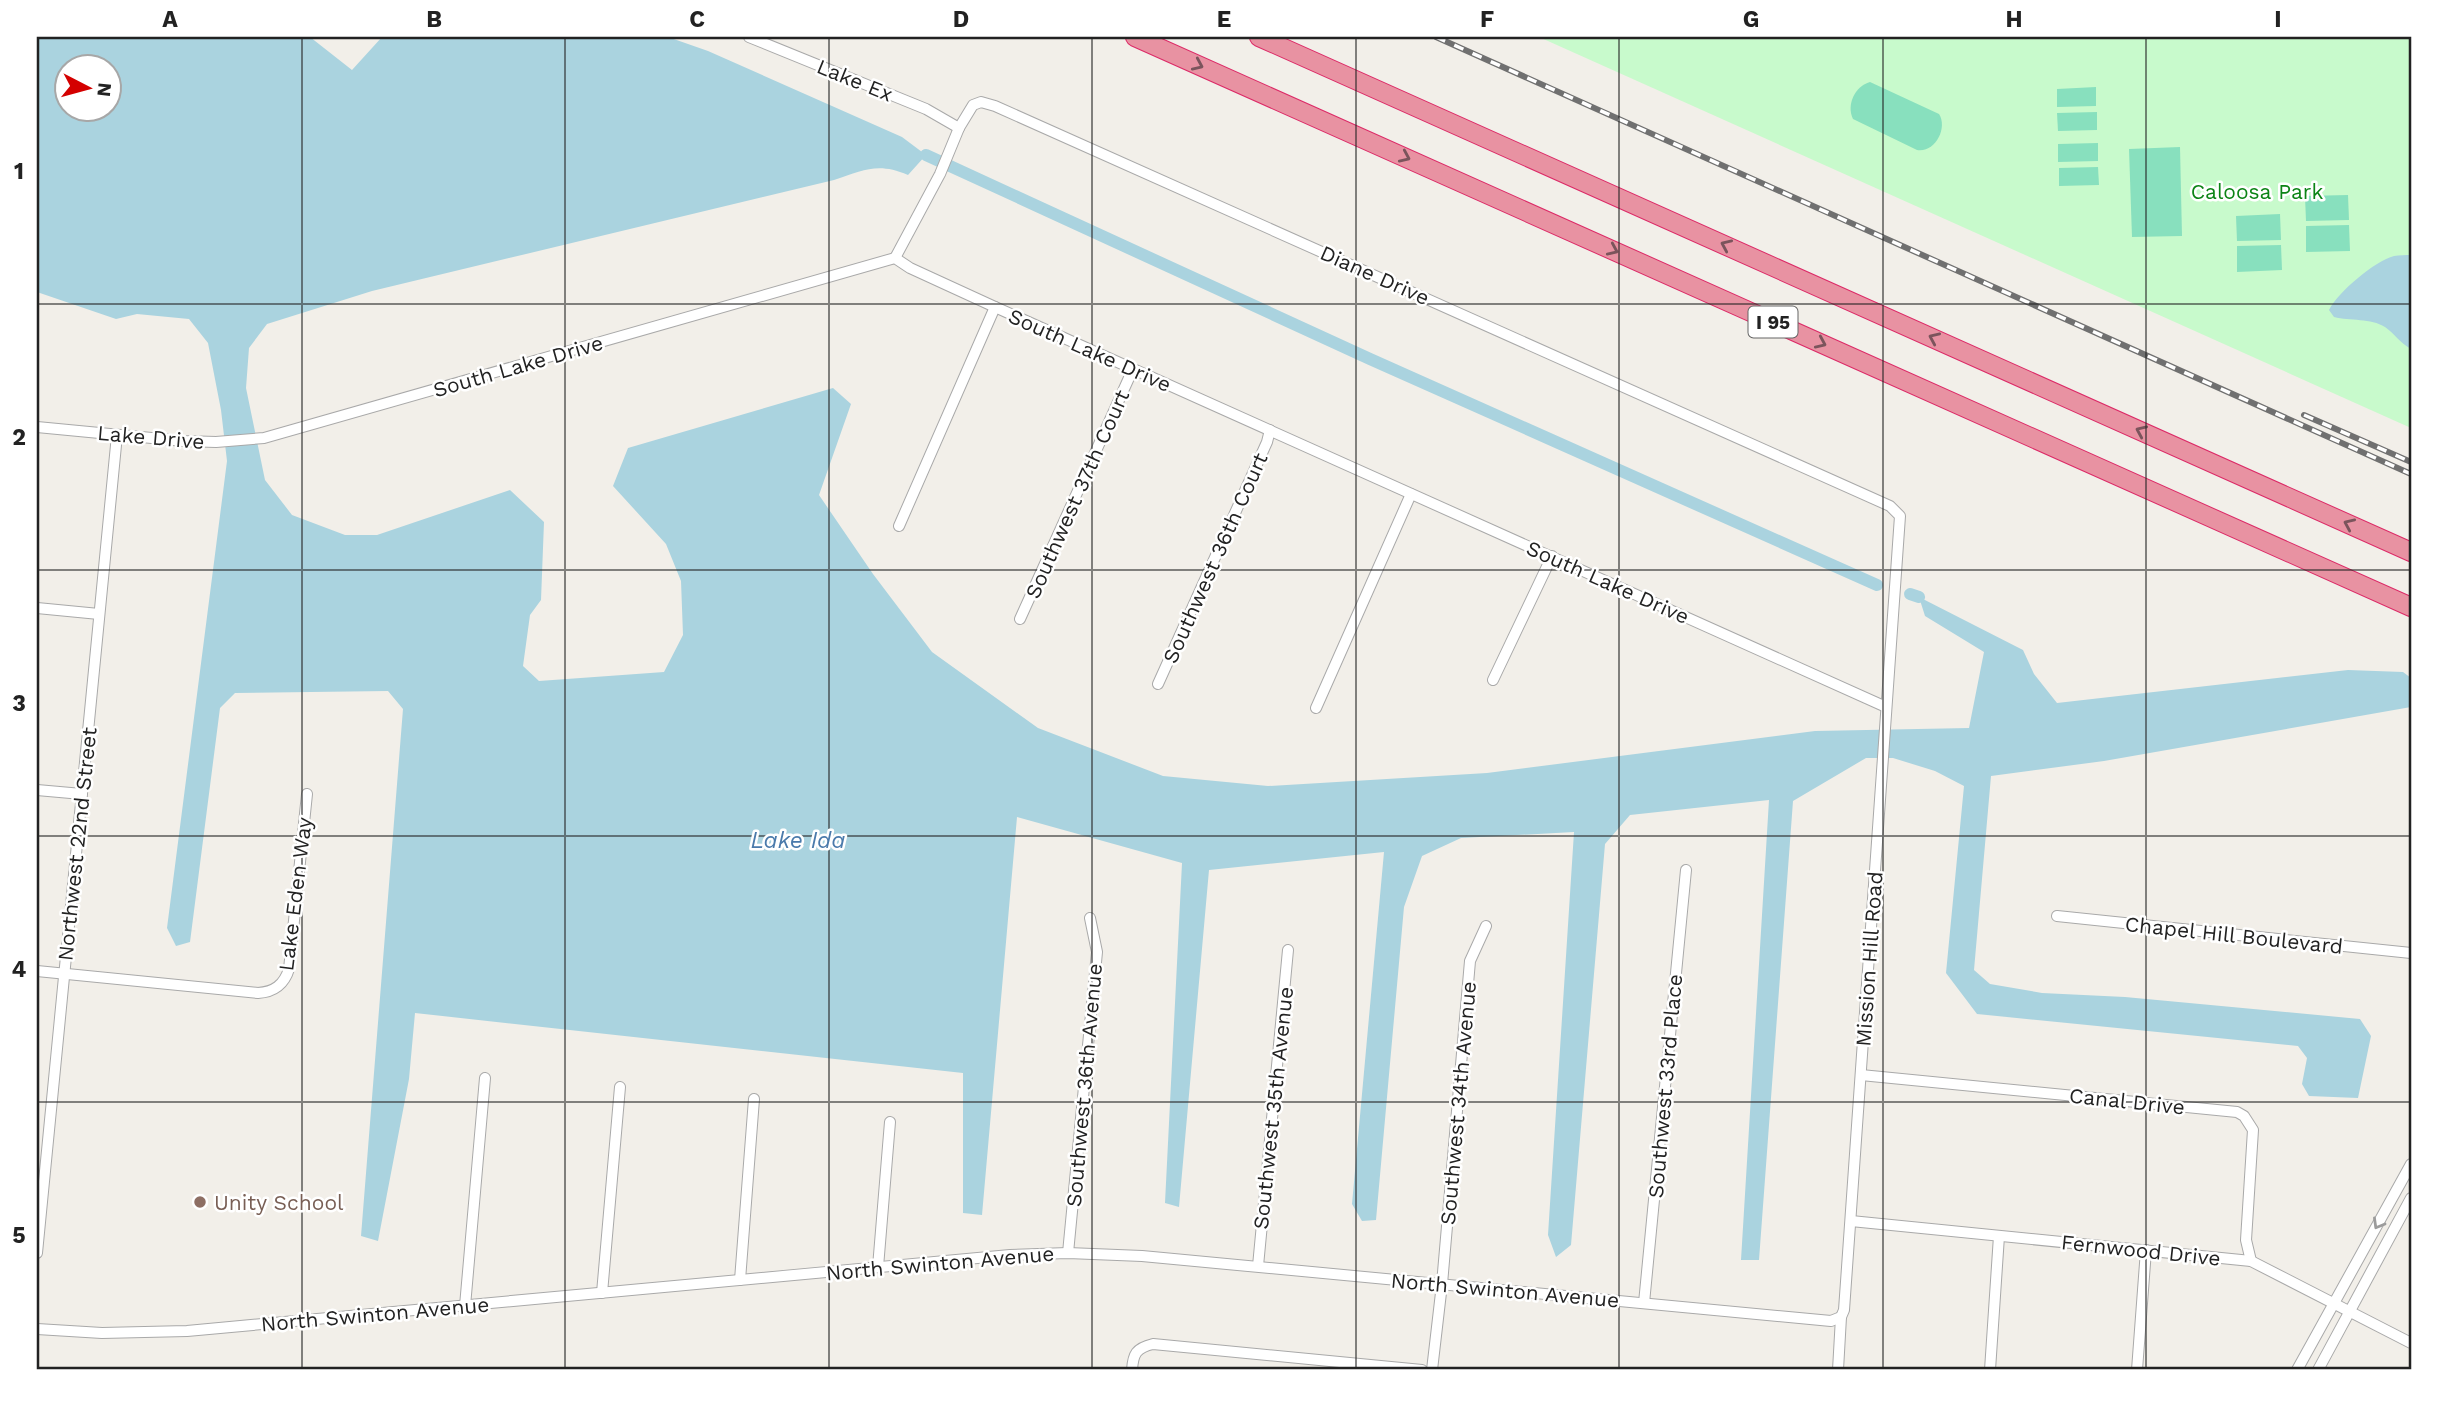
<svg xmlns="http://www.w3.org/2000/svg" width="2448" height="1407" font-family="'Work Sans',sans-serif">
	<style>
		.park { fill: #c8facc }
		.pitch { fill: #88e0be }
		.water { fill: #aad3df; fill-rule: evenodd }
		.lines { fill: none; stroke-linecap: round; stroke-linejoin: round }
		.canal { stroke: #aad3df; stroke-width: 12 }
		.minor-casing { stroke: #a9a9a9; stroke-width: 12 }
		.motorway-casing { stroke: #dc2a67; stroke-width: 20 }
		.minor { stroke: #fff; stroke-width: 10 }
		.motorway { stroke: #e892a2; stroke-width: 18 }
		.rail-casing { stroke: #707070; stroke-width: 6 }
		.rail { stroke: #fff; stroke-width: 3.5; stroke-dasharray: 10; stroke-linecap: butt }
		.oneway { stroke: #7b545c }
		.oneway2 { stroke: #9c9c9c }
		.grid { fill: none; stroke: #222; stroke-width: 2; stroke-opacity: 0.55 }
		.education-dot { fill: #8d6e63; stroke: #fff; stroke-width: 2.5 }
		.labels { text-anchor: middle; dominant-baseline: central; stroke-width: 5; stroke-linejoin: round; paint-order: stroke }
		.shield { fill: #fff; stroke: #646464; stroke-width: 2 }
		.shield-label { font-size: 19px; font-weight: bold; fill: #222 }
		.street-label { font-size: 21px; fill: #222; stroke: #fff }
		.park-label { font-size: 21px; fill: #0c8416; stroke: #fff }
		.education-label { font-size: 21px; fill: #785e54; stroke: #fff; text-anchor: start }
		.water-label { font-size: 23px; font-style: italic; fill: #4a7aab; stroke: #fff }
		.neatline { fill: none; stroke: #222; stroke-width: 2.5 }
		.grid-label { font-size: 23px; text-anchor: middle; font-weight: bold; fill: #222 }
	</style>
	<rect width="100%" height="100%" fill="#f2efe9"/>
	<polygon class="park" points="1539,37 2411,37 2411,428"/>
	<g class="pitch">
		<path d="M1870 82 1939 114C1948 128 1935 153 1917 150L1853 119C1846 105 1855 86 1870 82Z"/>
		<polygon points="2096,87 2096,106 2057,107 2057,89"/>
		<polygon points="2097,112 2097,130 2058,131 2057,113"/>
		<polygon points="2098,143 2098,161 2058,162 2058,144"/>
		<polygon points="2180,147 2182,236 2132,237 2129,149"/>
		<polygon points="2098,167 2099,185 2059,186 2059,168"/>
		<polygon points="2348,195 2349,220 2306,221 2305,196"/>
		<polygon points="2280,214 2281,240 2237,241 2236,216"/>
		<polygon points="2349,225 2350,251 2306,252 2306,226"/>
		<polygon points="2281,245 2282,270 2237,272 2237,246"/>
	</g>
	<g class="water">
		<path d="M37 37H310L352 70 382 37H668L708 51 902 137 926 155 908 175C878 162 864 170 834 180L372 291 267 324 249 348 246 388 265 480 292 515 345 535H377L510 490 544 522 541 600 530 615 523 666 539 681 664 672 683 635 681 581 666 544 613 486 628 448 833 388 851 404 819 495 873 574 932 652 1038 728 1163 776 1268 786 1487 773 1815 731 1969 728 1984 652 1925 616 1919 597 2023 650 2034 674 2057 703 2348 670 2403 672 2411 678V707L2104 761 1991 776 1974 970 1990 984 2042 993 2125 997 2360 1019 2371 1036 2358 1098 2309 1096 2302 1084 2307 1058 2298 1046 1977 1014 1946 973 1964 786 1935 771 1893 758H1866L1793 801 1759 1260H1741L1769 800 1630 815 1605 844 1571 1245 1556 1257 1548 1235 1574 832 1461 838 1422 856 1404 907 1376 1220 1362 1221 1352 1204 1384 852 1209 870 1179 1207 1165 1203 1182 863 1017 817 982 1215 963 1213V1073L415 1013 409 1079 378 1241 361 1236 403 709 388 691 235 693 220 708 190 942 176 946 167 928 227 461 221 410 208 343 189 319 137 314 116 319 37 292ZM66 66H108V108H66Z"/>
		<path d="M2411 255V349C2400 343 2395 334 2385 327 2371 318 2350 321 2334 317L2329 310C2338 292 2375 261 2394 256 2399 255 2406 255 2411 255Z"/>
	</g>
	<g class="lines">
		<g class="canal">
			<polyline points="926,155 1370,359 1877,585"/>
			<polyline points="1910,594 1919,597"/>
		</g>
		<g class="minor-casing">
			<g id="minor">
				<polyline points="749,37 926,109 959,128"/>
				<polyline points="895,258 940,174 959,128 973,105 981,102 995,106 1890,506 1900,516 1844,1310 1841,1317 1838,1370"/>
				<polyline points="37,427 183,441 216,442 264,438 895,258 910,268 995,307 1886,707"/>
				<polyline points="899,526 995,307"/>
				<polyline points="37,608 99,614"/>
				<polyline points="1020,619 1133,369"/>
				<polyline points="1493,680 1552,556"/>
				<polyline points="1158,684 1267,442 1270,430"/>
				<polyline points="1316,708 1411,494"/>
				<polyline points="37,790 82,794"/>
				<polyline points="2057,916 2411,953"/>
				<path d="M37 971 258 993C274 992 284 985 289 969L307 794"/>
				<polyline points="1861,1075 2237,1112 2244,1116 2253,1130 2246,1240 2251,1261"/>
				<polyline points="1851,1221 2251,1261 2411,1343"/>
				<polyline points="37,1253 117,435"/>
				<polyline points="1068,1253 1097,952 1090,918"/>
				<polyline points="1258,1266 1288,950"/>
				<polyline points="878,1267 890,1122"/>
				<polyline points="740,1280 754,1099"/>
				<polyline points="602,1293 620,1087"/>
				<polyline points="1644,1303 1686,870"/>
				<polyline points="465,1306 485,1078"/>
				<polyline points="37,1329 102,1333 187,1331 1010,1255 1068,1253 1142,1256 1831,1321 1841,1317"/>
				<path d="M1132 1370C1133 1354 1136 1348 1153 1344L1422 1370"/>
				<polyline points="1432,1370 1442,1284 1470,961 1486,926"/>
				<polyline points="1990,1370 1999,1236"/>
				<polyline points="2137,1370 2146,1250"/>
				<polyline points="2297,1370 2411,1164"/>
				<polyline points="2318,1370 2411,1198"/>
			</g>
		</g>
		<g class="motorway-casing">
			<g id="motorway">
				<polyline points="1135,37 2411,607"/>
				<polyline points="1259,37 2411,552"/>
			</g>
		</g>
		<use href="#minor" class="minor"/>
		<use href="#motorway" class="motorway"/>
		<g class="rail-casing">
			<g id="rail">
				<polyline points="1436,37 2411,474"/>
				<polyline points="2304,415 2411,462"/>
			</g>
		</g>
		<use href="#rail" class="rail"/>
	</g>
	<defs><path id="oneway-chevron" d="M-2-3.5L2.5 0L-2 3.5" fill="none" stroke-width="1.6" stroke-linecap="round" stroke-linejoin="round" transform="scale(1.75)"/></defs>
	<g class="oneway">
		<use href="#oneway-chevron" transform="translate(1198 65) rotate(24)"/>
		<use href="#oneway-chevron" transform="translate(1405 157) rotate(24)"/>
		<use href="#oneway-chevron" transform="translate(1726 245) rotate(-156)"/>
		<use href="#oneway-chevron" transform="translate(1613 250) rotate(24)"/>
		<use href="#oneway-chevron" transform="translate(1934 338) rotate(-156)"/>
		<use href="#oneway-chevron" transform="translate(1821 343) rotate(24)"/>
		<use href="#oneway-chevron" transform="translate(2141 431) rotate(-156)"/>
		<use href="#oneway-chevron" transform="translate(2349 524) rotate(-156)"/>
	</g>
	<use class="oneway2" href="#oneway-chevron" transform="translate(2378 1224) rotate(120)"/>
	<path class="grid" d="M302 37V1370M565 37V1370M829 37V1370M1092 37V1370M1356 37V1370M1619 37V1370M1883 37V1370M2146 37V1370M37 304H2411M37 570H2411M37 836H2411M37 1102H2411"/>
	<circle class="education-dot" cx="200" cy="1202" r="7"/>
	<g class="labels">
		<rect class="shield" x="1748.5" y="306.5" width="49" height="31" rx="5"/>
		<g class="shield-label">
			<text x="1773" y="322">I 95</text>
		</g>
		<g class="street-label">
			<text transform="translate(855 80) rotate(22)">Lake Ex</text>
			<text transform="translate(1375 275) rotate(24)">Diane Drive</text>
			<text transform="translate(1090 350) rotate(24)">South Lake Drive</text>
			<text transform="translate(518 366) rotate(-16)">South Lake Drive</text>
			<text transform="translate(151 437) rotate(5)">Lake Drive</text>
			<text transform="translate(1077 494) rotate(-66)">Southwest 37th Court</text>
			<text transform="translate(1215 558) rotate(-66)">Southwest 36th Court</text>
			<text transform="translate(1608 582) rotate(24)">South Lake Drive</text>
			<text transform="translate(77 844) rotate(-84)">Northwest 22nd Street</text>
			<text transform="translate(295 894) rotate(-83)">Lake Eden Way</text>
			<text transform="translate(2234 935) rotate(6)">Chapel Hill Boulevard</text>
			<text transform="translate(1869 959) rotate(-86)">Mission Hill Road</text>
			<text transform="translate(1084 1085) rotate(-85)">Southwest 36th Avenue</text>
			<text transform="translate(1665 1086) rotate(-85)">Southwest 33rd Place</text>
			<text transform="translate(2127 1101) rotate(6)">Canal Drive</text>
			<text transform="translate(1458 1103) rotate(-85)">Southwest 34th Avenue</text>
			<text transform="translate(1273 1108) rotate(-84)">Southwest 35th Avenue</text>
			<text transform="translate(2141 1250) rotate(6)">Fernwood Drive</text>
			<text transform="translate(940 1263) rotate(-5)">North Swinton Avenue</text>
			<text transform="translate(1505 1290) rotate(5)">North Swinton Avenue</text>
			<text transform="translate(375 1314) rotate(-5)">North Swinton Avenue</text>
		</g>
		<g class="park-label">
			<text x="2257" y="191">Caloosa Park</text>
		</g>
		<g class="education-label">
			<text x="214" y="1202">Unity School</text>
		</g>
		<g class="water-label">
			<text x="798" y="840">Lake Ida</text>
		</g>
	</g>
	<rect width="2448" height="1407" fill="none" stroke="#ffffff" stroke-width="77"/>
	<g transform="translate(88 88) rotate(96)"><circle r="33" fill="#ffffff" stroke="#a7a7a7" stroke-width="2"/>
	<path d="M0-5L12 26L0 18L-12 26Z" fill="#d40000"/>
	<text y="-10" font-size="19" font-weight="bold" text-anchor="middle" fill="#222222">N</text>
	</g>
	<rect x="38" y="38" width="2372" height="1330" class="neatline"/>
	<g class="grid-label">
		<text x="170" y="27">A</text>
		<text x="434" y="27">B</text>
		<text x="697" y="27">C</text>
		<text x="961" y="27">D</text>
		<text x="1224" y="27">E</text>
		<text x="1487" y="27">F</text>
		<text x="1751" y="27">G</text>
		<text x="2014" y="27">H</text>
		<text x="2278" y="27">I</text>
		<text x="19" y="179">1</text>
		<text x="19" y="445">2</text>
		<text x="19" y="711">3</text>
		<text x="19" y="977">4</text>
		<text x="19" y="1243">5</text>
	</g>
</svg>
